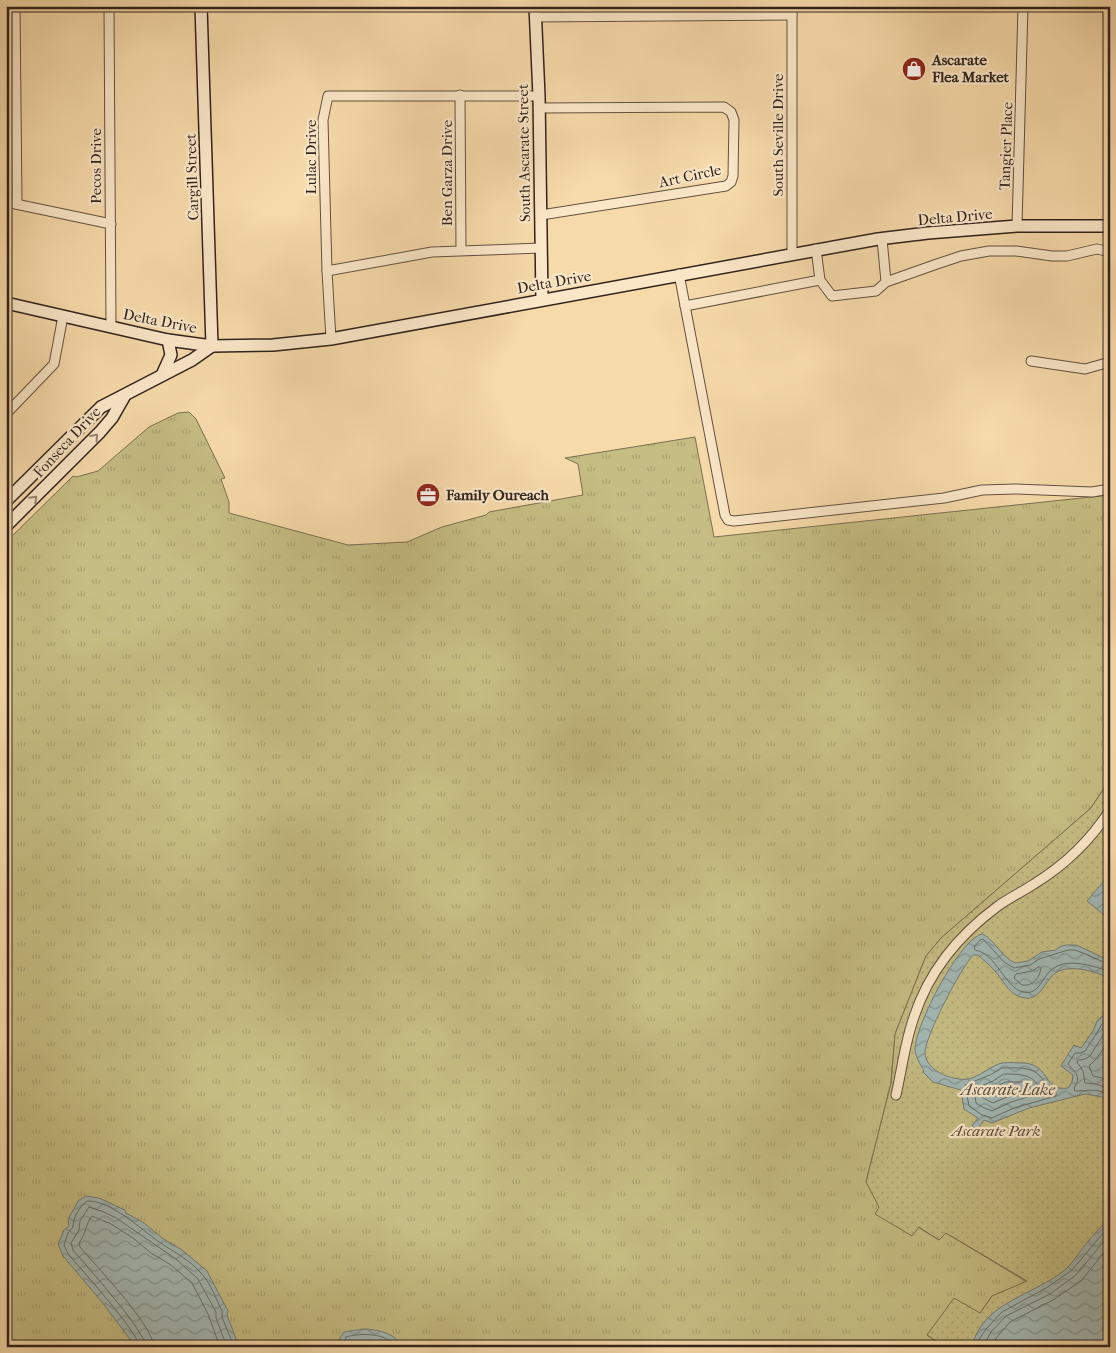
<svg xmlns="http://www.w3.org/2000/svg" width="1116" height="1353" font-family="'IM FELL French Canon',serif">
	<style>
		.grass { fill: url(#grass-tufts); stroke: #7a7050 }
		.park { fill: url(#park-dots); stroke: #7a7050 }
		.water { fill: url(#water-waves); stroke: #747c78 }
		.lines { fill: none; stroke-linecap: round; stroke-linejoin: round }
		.shore { stroke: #696e68; stroke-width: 1 }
		.street-casing { stroke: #625140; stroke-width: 11 }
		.secondary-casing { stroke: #30231d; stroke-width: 14 }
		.street { stroke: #fae7c8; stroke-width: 9 }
		.secondary { stroke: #fae7c8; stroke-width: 11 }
		.oneway { stroke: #958572 }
		.labels { text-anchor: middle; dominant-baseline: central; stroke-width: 4.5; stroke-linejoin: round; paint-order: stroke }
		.poi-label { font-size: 15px; font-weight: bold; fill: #30231d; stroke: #fae7c8; text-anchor: start }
		.street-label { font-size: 15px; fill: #30231d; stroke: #fae7c8 }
		.park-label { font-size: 15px; font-style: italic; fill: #554a36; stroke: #fae7c8 }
		.water-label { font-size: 16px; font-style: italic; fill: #52504a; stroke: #fae7c8 }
	</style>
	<defs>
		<pattern id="grass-tufts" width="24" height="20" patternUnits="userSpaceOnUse" patternTransform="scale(1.25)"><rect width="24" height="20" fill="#c5bd83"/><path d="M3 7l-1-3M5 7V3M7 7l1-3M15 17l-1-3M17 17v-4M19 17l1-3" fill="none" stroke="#aaa271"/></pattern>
		<pattern id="park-dots" width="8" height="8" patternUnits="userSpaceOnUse" patternTransform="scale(1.25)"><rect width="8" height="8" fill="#c5bd83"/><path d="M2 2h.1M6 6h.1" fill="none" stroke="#aaa271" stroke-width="1.8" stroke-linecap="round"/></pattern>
		<pattern id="water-waves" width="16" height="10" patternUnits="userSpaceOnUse" patternTransform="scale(1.25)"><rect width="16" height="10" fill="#a2b8b4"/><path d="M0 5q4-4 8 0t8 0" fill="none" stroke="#849592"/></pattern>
	</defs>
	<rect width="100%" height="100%" fill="#f7daaa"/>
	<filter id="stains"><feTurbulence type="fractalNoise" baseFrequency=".004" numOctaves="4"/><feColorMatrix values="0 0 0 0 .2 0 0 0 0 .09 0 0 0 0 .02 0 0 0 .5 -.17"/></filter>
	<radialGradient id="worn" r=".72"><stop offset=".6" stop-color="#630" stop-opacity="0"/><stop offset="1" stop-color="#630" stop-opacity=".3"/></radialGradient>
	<polygon class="grass" points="189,412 196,419 225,478 221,479 229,502 229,513 348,545 407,542 442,527 486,515 489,512 583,495 578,464 565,458 695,437 714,537 1110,495 1110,779 1091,808 941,938 926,956 895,1034 891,1083 866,1182 918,1227 939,1240 946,1233 1027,1282 992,1296 980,1314 927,1335 945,1347 6,1347 6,542 73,476 76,477 98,471 149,427 178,413"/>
	<polygon class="park" points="1110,779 1110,1347 945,1347 927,1335 954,1298 980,1313 992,1296 1027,1281 946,1233 939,1240 919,1227 912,1236 875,1214 879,1207 866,1182 891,1083 895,1034 926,956 941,938 1091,808"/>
	<g class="water">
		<polygon points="1110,874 1110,918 1109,919 1087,901"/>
		<path d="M983 934C996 942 1002 957 1015 963L1028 961 1042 952 1056 950 1061 946 1067 945H1076L1085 949 1110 961V978C1096 972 1072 964 1057 972 1044 979 1041 1006 1018 996 1008 992 1002 979 995 971 990 965 983 960 978 955H973C962 966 923 1040 925 1054 927 1071 952 1081 968 1079 979 1077 994 1064 1002 1063 1009 1062 1018 1063 1025 1063 1051 1066 1043 1092 1068 1088L1072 1082 1073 1075 1061 1066 1074 1045 1081 1048 1093 1031 1097 1021 1110 1009V1105L1102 1097 1085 1094 1029 1108 992 1123 984 1120 977 1130 972 1126 978 1118 964 1109 961 1090 933 1082 923 1072 924 1071C920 1064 916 1058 915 1050 914 1027 961 936 983 934Z"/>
		<polygon points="86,1196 99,1198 125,1210 126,1213 144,1223 162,1238 182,1250 207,1271 228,1311 227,1315 239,1347 136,1347 101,1301 63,1256 58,1244 64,1230 69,1226 68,1219 79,1200"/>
		<path d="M1110 1217V1347H972C982 1301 1037 1295 1067 1268 1073 1263 1077 1255 1082 1249 1090 1238 1100 1228 1110 1217Z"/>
		<path d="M363 1329C374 1329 389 1332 396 1339 398 1341 399 1344 400 1347H339L340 1338 344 1332Z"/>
	</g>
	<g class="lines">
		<g class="shore">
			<path d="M1110 965 1083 953 1075 950H1068L1039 959 1030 965 1014 968 1004 962 983 939 980 940 974 947 975 950C996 953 1005 988 1023 992 1040 996 1042 975 1054 968 1069 958 1095 966 1110 972"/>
			<path d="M1039 967 1041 968C1040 977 1033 987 1022 985L1014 978 1016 974 1032 971Z"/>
			<path d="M1110 1016 1102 1024 1097 1033 1085 1051 1081 1053H1075L1068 1064C1075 1072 1082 1077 1074 1088L1075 1091C1088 1091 1100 1087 1110 1097"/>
			<polyline points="1110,1024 1090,1056 1085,1059 1078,1060 1077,1062 1083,1071 1085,1083 1096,1084 1110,1089"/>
			<polyline points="1110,1040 1096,1059 1089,1066 1093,1076 1110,1080"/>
			<path d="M1002 1068C1014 1068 1032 1066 1040 1076 1047 1083 1045 1088 1056 1093V1096L1014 1108 992 1118 982 1115 969 1106 965 1085 990 1075Z"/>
			<path d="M1004 1074C1021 1074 1036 1074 1041 1093L1011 1102 992 1111 984 1108 976 1103 974 1089 993 1081Z"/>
			<polygon points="1006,1082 1023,1082 1029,1085 1030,1087 993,1103 983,1098 983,1093"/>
			<path d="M140 1347C138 1332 81 1269 68 1254L64 1245 68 1233 73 1227C73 1218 79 1207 87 1201 110 1200 141 1229 159 1242 174 1252 190 1260 202 1274 211 1284 216 1299 222 1311V1317L234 1347"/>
			<path d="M146 1347C145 1330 87 1267 73 1250L71 1243 79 1230 80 1221 89 1207 104 1212 116 1218 176 1259 198 1279 216 1312V1318L227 1347"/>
			<path d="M154 1347C153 1325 96 1266 80 1247L79 1243C87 1232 85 1225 92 1216L111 1224 133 1238 151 1253 171 1265 192 1283 208 1314 220 1347"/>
			<path d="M344 1347 345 1340 346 1337C360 1333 387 1332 395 1347"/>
			<polyline points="977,1347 978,1341 986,1329 1002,1312 1046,1288 1072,1270 1110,1225"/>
			<polyline points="983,1347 991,1332 1006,1316 1050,1294 1076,1275 1110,1234"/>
			<polyline points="991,1347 997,1337 1010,1322 1053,1300 1081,1281 1110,1245"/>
		</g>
		<g class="street-casing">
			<g id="street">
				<polyline points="15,6 17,204"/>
				<polyline points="109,6 111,326"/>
				<polyline points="792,6 792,254"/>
				<polyline points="535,17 792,15"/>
				<polyline points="460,95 461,250"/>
				<polyline points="539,108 724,107 731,112 734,120 733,176 731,182 726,186 541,215"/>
				<polyline points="6,202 111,224"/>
				<polyline points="1017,226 1023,6"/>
				<polyline points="882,239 886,282"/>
				<polyline points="816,249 820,280 832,296 876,291 886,282 937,264 961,256 989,251 1016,251 1052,256 1067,256 1097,249 1110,252"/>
				<polyline points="327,271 432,252 541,248"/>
				<polyline points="679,274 725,515 728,520 734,521 944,498 982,490 1015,489 1092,492 1110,489"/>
				<polyline points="685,306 820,280"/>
				<polyline points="331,339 327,271 323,120 328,96 539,96"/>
				<polyline points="1031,361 1085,369 1110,362"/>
				<polyline points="6,414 54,364 63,316"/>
				<path d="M896 1095C902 1069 905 1042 914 1017 929 971 960 934 998 906 1009 898 1022 892 1034 884 1065 865 1090 841 1110 810"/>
			</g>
		</g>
		<g class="secondary-casing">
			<g id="secondary">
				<polyline points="201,6 212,346"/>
				<polyline points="535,6 539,96 542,300"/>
				<polyline points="6,303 168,340 212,346 273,345 331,339 878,239 928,233 1017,226 1110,226"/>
				<polyline points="162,375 171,355 168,340"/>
				<polyline points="6,501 101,407 192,360 212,346"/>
				<polyline points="6,526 100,432 112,418 124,397"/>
			</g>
		</g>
		<use href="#street" class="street"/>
		<use href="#secondary" class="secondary"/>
	</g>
	<defs><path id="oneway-chevron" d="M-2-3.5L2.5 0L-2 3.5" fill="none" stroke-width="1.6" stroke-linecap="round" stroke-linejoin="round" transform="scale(1.25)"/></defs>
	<g class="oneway">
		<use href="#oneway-chevron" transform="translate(95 437) rotate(-48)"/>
		<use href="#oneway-chevron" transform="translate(34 499) rotate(-45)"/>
	</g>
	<defs>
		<g id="shop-disc" transform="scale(1.25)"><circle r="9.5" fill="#8f2418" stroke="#fae7c8"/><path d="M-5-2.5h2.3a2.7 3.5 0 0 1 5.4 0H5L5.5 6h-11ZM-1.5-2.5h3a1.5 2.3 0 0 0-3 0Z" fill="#fff"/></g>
		<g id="office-disc" transform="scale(1.25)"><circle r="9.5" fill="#8f2418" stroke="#fae7c8"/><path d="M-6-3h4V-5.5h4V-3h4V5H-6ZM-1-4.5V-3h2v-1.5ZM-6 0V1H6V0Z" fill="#fff"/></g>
	</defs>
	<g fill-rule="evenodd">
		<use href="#shop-disc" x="914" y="69"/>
		<use href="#office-disc" x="428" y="495"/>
	</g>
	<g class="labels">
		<g class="poi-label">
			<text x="932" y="60">Ascarate<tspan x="932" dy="17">Flea Market</tspan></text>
			<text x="446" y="495">Family Oureach</text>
		</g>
		<g class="street-label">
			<text transform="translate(778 135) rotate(-90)">South Seville Drive</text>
			<text transform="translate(1006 146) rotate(-88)">Tangier Place</text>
			<text transform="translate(524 153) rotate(-91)">South Ascarate Street</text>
			<text transform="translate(311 157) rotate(-90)">Lulac Drive</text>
			<text transform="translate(96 166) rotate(-90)">Pecos Drive</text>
			<text transform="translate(447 173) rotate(-90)">Ben Garza Drive</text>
			<text transform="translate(690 176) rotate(-12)">Art Circle</text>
			<text transform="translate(192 177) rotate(-92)">Cargill Street</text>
			<text transform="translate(955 217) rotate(-5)">Delta Drive</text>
			<text transform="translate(554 282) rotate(-10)">Delta Drive</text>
			<text transform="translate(160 321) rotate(11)">Delta Drive</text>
			<text transform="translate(67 442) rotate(-47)">Fonseca Drive</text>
		</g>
		<g class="park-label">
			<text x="996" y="1131">Ascarate Park</text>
		</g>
		<g class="water-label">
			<text x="1008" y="1089">Ascarate Lake</text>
		</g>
	</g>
	<rect width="1116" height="1353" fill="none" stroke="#f7daaa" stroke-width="25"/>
	<rect x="8" y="8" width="1101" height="1338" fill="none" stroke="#30231d" stroke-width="2.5"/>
	<rect x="12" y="12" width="1091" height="1328" fill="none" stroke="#30231d"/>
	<rect width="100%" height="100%" filter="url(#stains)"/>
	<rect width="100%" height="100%" fill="url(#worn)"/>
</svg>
